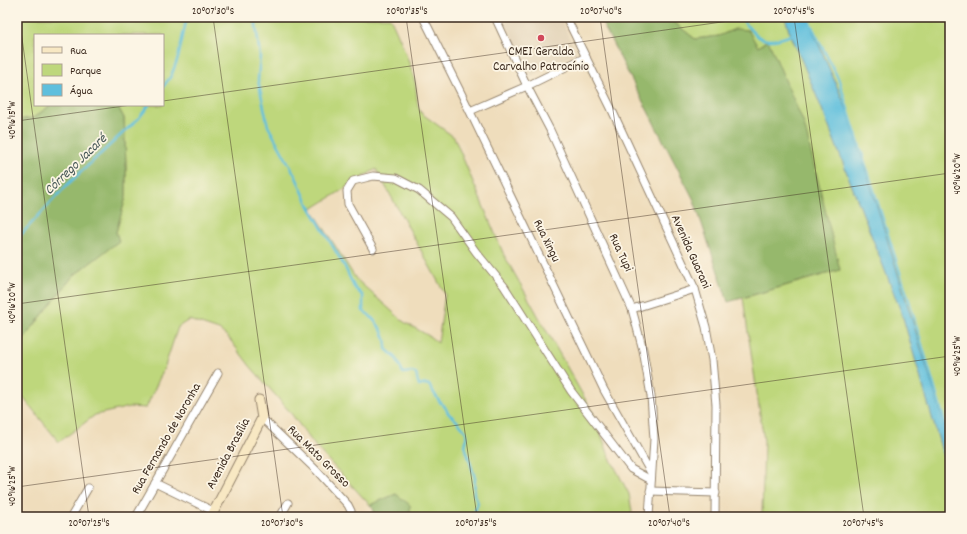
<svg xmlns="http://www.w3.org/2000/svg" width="967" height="534" font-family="Dekko,sans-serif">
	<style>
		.built { fill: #dfceb1 }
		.green { fill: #bed77c; stroke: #7c804d; fill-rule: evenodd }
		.forest { fill: #96b86c; stroke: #687145 }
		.water { fill: #5fbfdd; stroke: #4d747e }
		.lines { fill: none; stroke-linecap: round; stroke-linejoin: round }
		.stream { stroke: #5fbfdd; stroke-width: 2.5 }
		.street-casing { stroke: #95846d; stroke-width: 9 }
		.secondary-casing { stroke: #95846d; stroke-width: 11 }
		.street { stroke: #fff; stroke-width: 7 }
		.secondary { stroke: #f8e8c3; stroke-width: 9 }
		.ticks { fill: none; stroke: #3b2a1e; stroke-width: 1; stroke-opacity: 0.45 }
		.poi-dot { fill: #d1495b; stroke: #fcf5e5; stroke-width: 1.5 }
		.labels { text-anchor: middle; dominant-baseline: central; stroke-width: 3.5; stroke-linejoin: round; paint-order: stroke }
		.poi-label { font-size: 13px; fill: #3b2a1e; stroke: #fcf5e5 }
		.street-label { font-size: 13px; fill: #3b2a1e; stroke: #fcf5e5 }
		.water-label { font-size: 14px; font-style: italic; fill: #465757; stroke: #fcf5e5 }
		.neatline { fill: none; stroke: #3b2a1e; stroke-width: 1.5 }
		.ticks-label { font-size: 10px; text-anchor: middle; fill: #3b2a1e }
	</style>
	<rect width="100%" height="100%" fill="#fcf5e5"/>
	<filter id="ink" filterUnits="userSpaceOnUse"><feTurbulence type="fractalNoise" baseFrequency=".025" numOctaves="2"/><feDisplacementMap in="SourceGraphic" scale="8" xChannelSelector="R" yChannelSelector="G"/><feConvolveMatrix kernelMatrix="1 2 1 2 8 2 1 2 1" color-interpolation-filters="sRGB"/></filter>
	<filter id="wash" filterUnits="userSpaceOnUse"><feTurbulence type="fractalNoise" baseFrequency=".012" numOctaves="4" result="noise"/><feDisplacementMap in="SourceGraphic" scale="16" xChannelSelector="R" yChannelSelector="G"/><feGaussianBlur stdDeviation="0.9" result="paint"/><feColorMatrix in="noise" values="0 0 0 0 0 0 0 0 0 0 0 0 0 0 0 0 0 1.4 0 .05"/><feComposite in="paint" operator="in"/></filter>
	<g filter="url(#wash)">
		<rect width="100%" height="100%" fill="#efddbc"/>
		<polygon class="built" points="516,17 560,17 577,53 531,76 505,23"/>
		<g class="green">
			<path d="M17 17H390C400 38 409 60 415 82 417 92 416 103 421 113L454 137 504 255 594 415 609 456 629 494 632 512 629 517H410L411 512 396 494 370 505 316 447 290 412 250 366 228 337 219 330 189 320 178 327 165 366 146 408 130 407 95 415 59 442 17 390V347L73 276 118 241 116 232 126 197V166L124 118 117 105H163V35H35V105H51L33 118 17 120ZM376 169 445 294 438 343 429 336 404 322 356 279 312 209Z"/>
			<polygon points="670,17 785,17 789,30 822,109 902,314 950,479 950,517 762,517 764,441 743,298 840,270 767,40 758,47 735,29 719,36 695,39 671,20"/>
			<polygon points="807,17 950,17 950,442 848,112"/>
		</g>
		<g class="forest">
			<polygon points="599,17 670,17 671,20 695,39 719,36 735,29 748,30 758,47 768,40 804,124 840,270 728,302 694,200"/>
			<polygon points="51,105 117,105 124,118 126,166 126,197 116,232 119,241 73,276 17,347 17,120 33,118"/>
			<polygon points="396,494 410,505 410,517 375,517 373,508 370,505"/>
		</g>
		<polygon class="water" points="785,17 807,17 848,112 950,442 950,479 902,314 822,109 789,30"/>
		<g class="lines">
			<g class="stream">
				<path d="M255 17 260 56 258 80 268 126 295 175 309 206 345 267 354 287 363 296V311C366 313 369 314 371 317 379 325 387 337 386 349L396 358 403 373 412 372 416 374 419 386 426 384 429 385 439 401 445 407 448 413 457 421 466 432 467 437 465 446 475 478 474 494 478 503 475 511 476 517"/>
				<path d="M741 17C757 42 767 45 794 34"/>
				<polyline points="807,17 838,78 910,304 950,440"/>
				<polyline points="163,87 171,76 178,58 187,17"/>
				<polyline points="17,239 67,185 139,118 149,105"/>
			</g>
		</g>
	</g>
	<g filter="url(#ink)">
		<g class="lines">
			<g class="street-casing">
				<g id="street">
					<polyline points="423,17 461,93 604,390 651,473"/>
					<polyline points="495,17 527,86 550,130 632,309 643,350 651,396 654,439 649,517"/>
					<polyline points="566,17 611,108 695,289 706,327 712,360 716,405 715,517"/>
					<polyline points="470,111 527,86 586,57"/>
					<polyline points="373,249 348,204 347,191 353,181 373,176 396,178 419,190 451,217 476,252 504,286 571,391 631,469 651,480"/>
					<polyline points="632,309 695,289"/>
					<polyline points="262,418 316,470 348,505 351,511 351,517"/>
					<polyline points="155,483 213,511"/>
					<polyline points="650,491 716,493"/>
					<polyline points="71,517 88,488"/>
					<polyline points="136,517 218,373"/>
					<polyline points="280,517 288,503"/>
				</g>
			</g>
			<g class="secondary-casing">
				<polyline id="secondary" points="211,517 262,418 259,400"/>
			</g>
			<use href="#street" class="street"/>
			<use href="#secondary" class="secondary"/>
		</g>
	</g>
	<path class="ticks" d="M19 17 89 517M213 17 283 517M406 17 477 517M600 17 670 517M794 17 864 517M163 101 757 17M17 121 131 105M17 304 950 173M17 487 950 356"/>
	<circle class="poi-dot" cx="541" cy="38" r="4"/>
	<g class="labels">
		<g class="poi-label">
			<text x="541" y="52">CMEI Geralda<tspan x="541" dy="15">Carvalho Patrocínio</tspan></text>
		</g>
		<g class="street-label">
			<text transform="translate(546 241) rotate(64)">Rua Xingu</text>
			<text transform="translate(690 252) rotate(66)">Avenida Guarani</text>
			<text transform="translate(620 253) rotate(65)">Rua Tupi</text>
			<text transform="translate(167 439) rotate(-60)">Rua Fernando de Noronha</text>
			<text transform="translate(229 454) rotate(-62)">Avenida Brasília</text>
			<text transform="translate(318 457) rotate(45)">Rua Mato Grosso</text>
		</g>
		<g class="water-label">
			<text transform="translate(76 165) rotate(-44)">Córrego Jacaré</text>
		</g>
	</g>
	<rect width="967" height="534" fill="none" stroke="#fcf5e5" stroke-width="44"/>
	<rect x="34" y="34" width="130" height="72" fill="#fcf5e5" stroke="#afa495"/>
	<rect x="42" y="47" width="20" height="6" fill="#f8e8c3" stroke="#afa495"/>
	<text x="70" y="54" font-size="12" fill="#3b2a1e">Rua</text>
	<rect x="42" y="64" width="20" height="12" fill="#bed77c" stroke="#afa495"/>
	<text x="70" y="74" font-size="12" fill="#3b2a1e">Parque</text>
	<rect x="42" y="84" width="20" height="12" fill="#5fbfdd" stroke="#afa495"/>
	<text x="70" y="94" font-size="12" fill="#3b2a1e">Água</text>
	<rect x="22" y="22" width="923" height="490" class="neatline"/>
	<g class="ticks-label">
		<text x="213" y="14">20°07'30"S</text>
		<text x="407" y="14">20°07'35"S</text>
		<text x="601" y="14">20°07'40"S</text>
		<text x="794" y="14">20°07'45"S</text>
		<text transform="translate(11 120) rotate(-90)" y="4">40°16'15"W</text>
		<text transform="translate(956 174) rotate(-90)" y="4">40°16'20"W</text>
		<text transform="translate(11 303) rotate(-90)" y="4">40°16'20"W</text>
		<text transform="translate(956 356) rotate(-90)" y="4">40°16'25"W</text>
		<text transform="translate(11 486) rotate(-90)" y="4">40°16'25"W</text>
		<text x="89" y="526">20°07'25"S</text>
		<text x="282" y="526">20°07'30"S</text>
		<text x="476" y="526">20°07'35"S</text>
		<text x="669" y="526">20°07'40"S</text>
		<text x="863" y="526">20°07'45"S</text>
	</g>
</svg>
